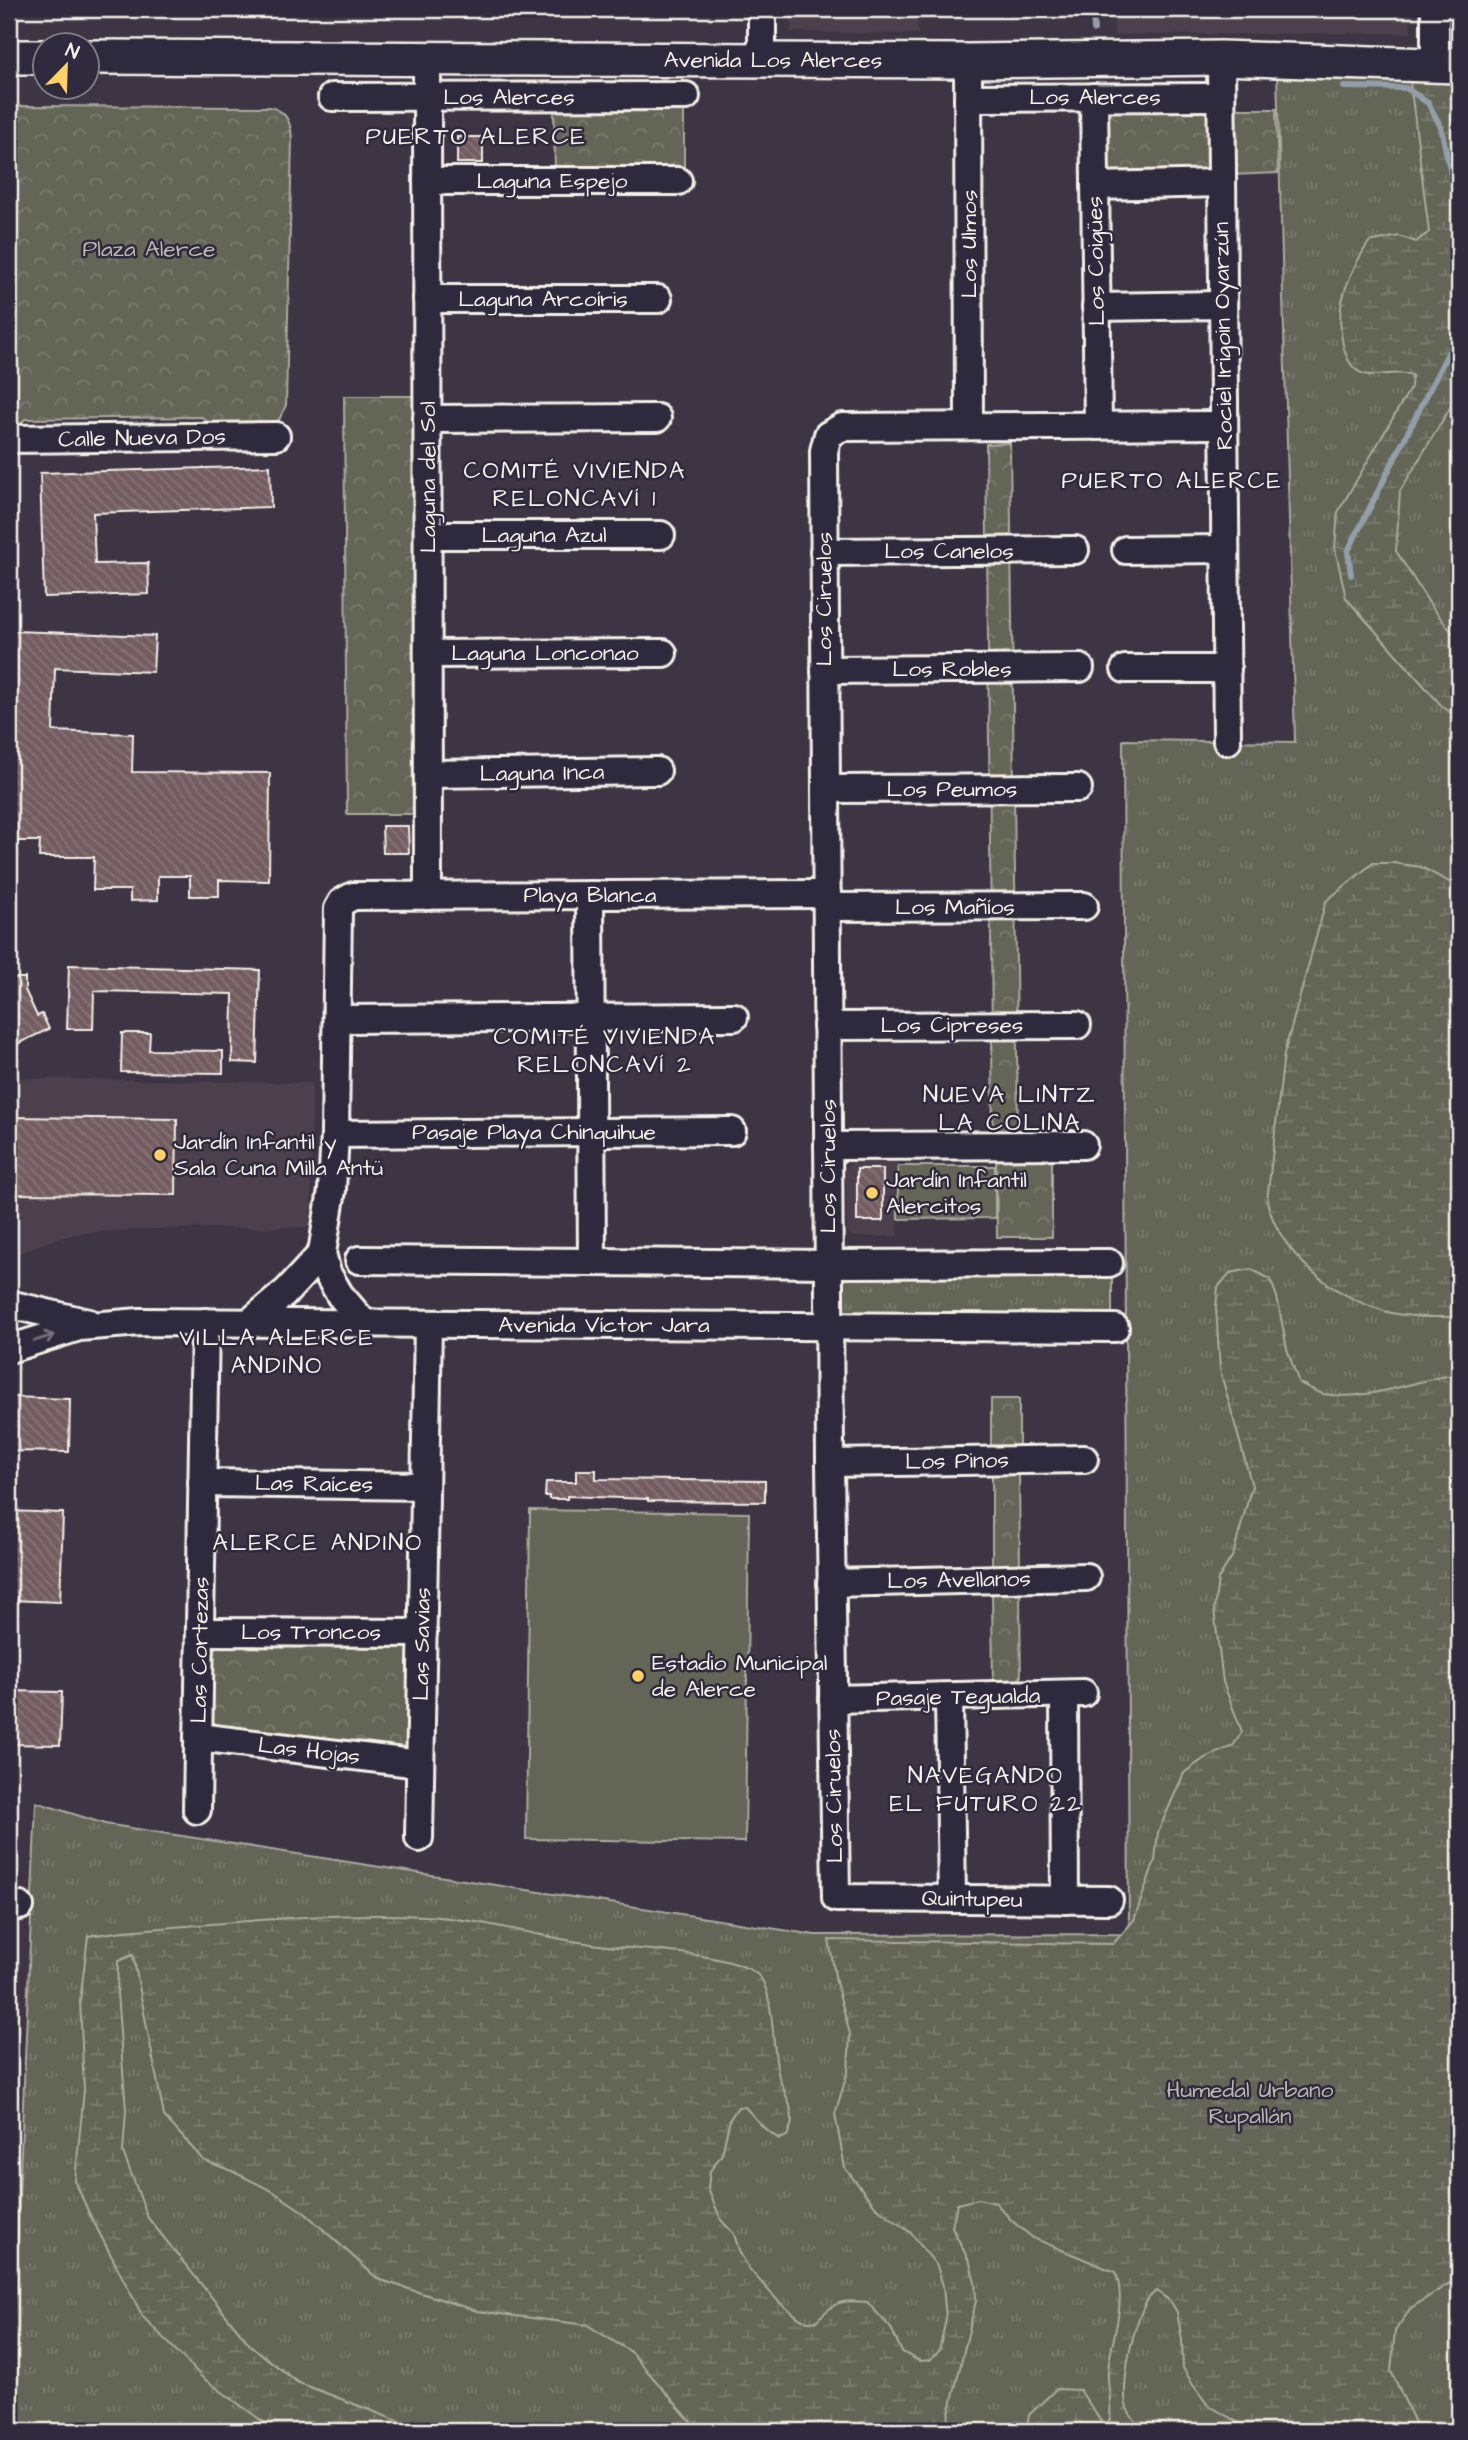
<svg xmlns="http://www.w3.org/2000/svg" width="1468" height="2440" font-family="'Architects Daughter',sans-serif">
	<style>
		.built { fill: #4d404d }
		.grass { fill: url(#grass-tufts); stroke: #acaba0; stroke-width: 2 }
		.wetland { fill: url(#wetland-marsh); stroke: #acaba0; stroke-width: 2 }
		.park { fill: url(#park-crowns); stroke: #acaba0; stroke-width: 2 }
		.pitch { fill: #636557; stroke: #acaba0; stroke-width: 2 }
		.lines { fill: none; stroke-linecap: round; stroke-linejoin: round }
		.stream { stroke: #949ea9; stroke-width: 6 }
		.building { fill: url(#building-back-hatch); stroke: #f4f1e8; stroke-width: 2 }
		.minor-casing { stroke: #f4f1e8; stroke-width: 32 }
		.major-casing { stroke: #f4f1e8; stroke-width: 38 }
		.minor { stroke: #2f2a3d; stroke-width: 26 }
		.major { stroke: #2f2a3d; stroke-width: 33 }
		.oneway { stroke: #747079 }
		.poi-dot { fill: #ffd166; stroke: #2f2a3d; stroke-width: 2.5 }
		.labels { text-anchor: middle; dominant-baseline: central; stroke-width: 5; stroke-linejoin: round; paint-order: stroke }
		.street-label { font-size: 23px; fill: #f4f1e8; stroke: #2f2a3d }
		.park-label { font-size: 23px; fill: #bab9ae; stroke: #2f2a3d }
		.poi-label { font-size: 23px; fill: #f4f1e8; stroke: #2f2a3d; text-anchor: start }
		.neighbourhood-label { font-size: 24px; letter-spacing: 2px; fill: #f4f1e8; stroke: #2f2a3d }
	</style>
	<defs>
		<pattern id="grass-tufts" width="24" height="20" patternUnits="userSpaceOnUse" patternTransform="scale(1.75)"><rect width="24" height="20" fill="#636557"/><path d="M3 7l-1-3M5 7V3M7 7l1-3M15 17l-1-3M17 17v-4M19 17l1-3" fill="none" stroke="#7a7c6f"/></pattern>
		<pattern id="wetland-marsh" width="20" height="14" patternUnits="userSpaceOnUse" patternTransform="scale(1.75)"><rect width="20" height="14" fill="#636557"/><path d="M1 5h8M5 5V1M11 12h8M15 12V8" fill="none" stroke="#7a7c6f"/></pattern>
		<pattern id="park-crowns" width="20" height="18" patternUnits="userSpaceOnUse" patternTransform="scale(1.75)"><rect width="20" height="18" fill="#636557"/><path d="M2 6a3 3 0 1 1 6 0M12 15a3 3 0 1 1 6 0" fill="none" stroke="#7a7c6f"/></pattern>
		<pattern id="building-back-hatch" width="6" height="6" patternUnits="userSpaceOnUse" patternTransform="scale(1.75)"><rect width="6" height="6" fill="#735d61"/><path d="M-1 5l2 2M0 0l6 6M5-1l2 2" fill="none" stroke="#887578"/></pattern>
	</defs>
	<rect width="100%" height="100%" fill="#3d3444"/>
	<filter id="ink" filterUnits="userSpaceOnUse"><feTurbulence type="fractalNoise" baseFrequency=".0143" numOctaves="2"/><feDisplacementMap in="SourceGraphic" scale="14" xChannelSelector="R" yChannelSelector="G"/><feConvolveMatrix kernelMatrix="1 2 1 2 8 2 1 2 1" color-interpolation-filters="sRGB"/></filter>
	<g filter="url(#ink)">
		<g class="built">
			<polygon points="791,9 918,9 918,34 791,32"/>
			<polygon points="1114,9 1411,9 1411,33 1114,35"/>
			<polygon points="9,1078 312,1083 311,1227 149,1229 81,1233 58,1238 9,1257"/>
			<polygon points="852,1162 898,1163 898,1236 853,1237 847,1231 846,1168"/>
		</g>
		<g class="grass">
			<polygon points="1277,72 1459,78 1459,2431 9,2431 36,1802 105,1824 815,1935 1129,1934 1123,740 1295,742"/>
			<polygon points="1112,1273 1112,1315 847,1313 842,1310 842,1281 846,1276"/>
		</g>
		<g class="wetland">
			<path d="M1459 80V393L1400 491 1396 551 1431 606 1459 641V719L1441 705 1346 598 1335 548 1338 512 1411 387 1412 375C1395 370 1376 378 1364 374 1340 367 1338 321 1342 301 1347 280 1357 260 1369 242L1399 236 1416 242 1429 232 1410 81Z"/>
			<path d="M1373 863H1394L1421 867 1459 887V1317C1434 1317 1409 1318 1384 1311 1332 1295 1280 1255 1267 1201L1284 1054 1326 901Z"/>
			<path d="M1251 1269 1270 1279 1277 1297 1287 1349 1299 1383C1307 1386 1316 1392 1324 1394 1370 1402 1415 1379 1459 1374V2277L1411 2308 1395 2331 1391 2371 1419 2431H1250L1241 2424 1208 2405 1193 2385 1183 2368 1182 2340 1177 2312 1171 2302 1157 2291C1136 2299 1119 2388 1127 2408 1133 2423 1146 2430 1160 2431H1026L1029 2415 1056 2389 1080 2390 1100 2420 1106 2424 1110 2419C1112 2403 1107 2386 1108 2370 1111 2340 1128 2300 1115 2272L1033 2238 1012 2221 996 2203 978 2199 957 2204 952 2227 970 2263 975 2282 976 2301 948 2418 954 2431H699L631 2352 587 2325 477 2311 378 2279 305 2213 274 2192 232 2171 203 2160 164 2116 133 1955 118 1961 117 1993 126 2110 123 2152 148 2218 250 2345 297 2382 424 2431H276L203 2378 143 2317 89 2213 75 2181 84 2090 80 2001 88 1936 124 1931C222 1924 326 1911 425 1916 486 1919 546 1940 607 1946 643 1950 730 1953 757 1974 776 1989 771 2056 780 2080 785 2095 792 2105 792 2120 792 2125 789 2131 787 2136L779 2139 764 2128 745 2107H738L730 2119 722 2154 710 2171 708 2189 721 2220 734 2234 740 2253 750 2270 780 2303 802 2320 815 2322C835 2302 839 2299 867 2302L891 2328 902 2352 920 2361 930 2360 939 2351 946 2319 943 2286 937 2266 910 2232 876 2207 845 2168 835 2114 848 2071 850 2034 836 1982 829 1940 1113 1944 1134 1920 1155 1860 1158 1832 1184 1773 1205 1758 1233 1746 1242 1732 1223 1682 1214 1609 1218 1579 1233 1555 1252 1486 1220 1370 1216 1308 1218 1287 1230 1273Z"/>
		</g>
		<g class="park">
			<path d="M9 106 270 107C287 111 291 123 292 139L286 405 279 420 273 423 210 424 202 417 25 419 18 428 9 429Z"/>
			<polygon points="684,108 684,174 555,175 554,109"/>
			<polygon points="1102,109 1202,109 1209,116 1210,172 1105,176"/>
			<polygon points="1238,109 1276,109 1278,173 1231,175 1233,112"/>
			<polygon points="344,396 413,396 416,814 347,814"/>
			<polygon points="1010,443 1018,1138 993,1138 986,444"/>
			<polygon points="996,1152 1052,1152 1052,1237 997,1237"/>
			<rect x="991" y="1399" width="28" height="54"/>
			<polygon points="992,1471 1019,1471 1020,1571 992,1571"/>
			<polygon points="1020,1589 1021,1689 993,1689 992,1590"/>
			<polygon points="210,1641 412,1642 411,1752 212,1727 208,1721"/>
		</g>
		<g class="pitch">
			<polygon points="898,1166 995,1166 995,1218 898,1219"/>
			<polygon points="530,1510 749,1513 745,1842 526,1839"/>
		</g>
		<g class="lines">
			<g class="stream">
				<polyline points="1093,9 1094,30"/>
				<polyline points="1344,87 1406,88 1428,103 1441,127 1459,213 1458,333 1348,551 1351,575"/>
			</g>
		</g>
		<g class="building">
			<rect x="457" y="137" width="26" height="26"/>
			<polygon points="270,466 271,507 93,513 95,564 148,563 149,594 44,597 40,473"/>
			<polygon points="13,631 155,636 153,672 55,668 53,731 133,734 132,772 270,773 269,881 219,880 219,896 190,896 190,876 158,876 158,900 130,901 130,890 93,890 94,857 39,857 40,841 9,841 9,736"/>
			<polygon points="382,826 408,826 409,853 383,853"/>
			<polygon points="69,965 260,970 257,1063 232,1062 233,994 94,991 93,1029 67,1029"/>
			<polygon points="9,978 25,978 25,990 37,1016 42,1014 49,1029 17,1044 9,1026"/>
			<polygon points="122,1033 150,1033 149,1050 223,1051 223,1073 121,1072"/>
			<polygon points="9,1117 177,1119 176,1195 9,1194"/>
			<rect x="857" y="1169" width="26" height="52"/>
			<polygon points="9,1397 70,1399 69,1452 9,1451"/>
			<polygon points="576,1470 596,1470 596,1479 765,1481 765,1502 648,1501 648,1499 567,1496 567,1499 549,1499 549,1496 545,1496 546,1482 576,1482"/>
			<polygon points="9,1511 63,1513 60,1602 9,1600"/>
			<polygon points="9,1691 62,1692 60,1745 9,1744"/>
		</g>
		<g class="lines">
			<g class="minor-casing">
				<g id="minor">
					<polyline points="1435,9 1435,66"/>
					<polyline points="427,58 428,896"/>
					<polyline points="1221,58 1227,741"/>
					<polyline points="762,59 762,9"/>
					<polyline points="968,61 969,426"/>
					<polyline points="332,97 686,96"/>
					<polyline points="1094,97 1098,426"/>
					<polyline points="968,98 1221,97"/>
					<polyline points="427,181 678,181"/>
					<polyline points="1095,186 1222,183"/>
					<polyline points="427,299 658,299"/>
					<polyline points="1096,307 1223,305"/>
					<polyline points="427,419 657,418"/>
					<polyline points="9,439 276,436"/>
					<polyline points="428,535 661,535"/>
					<polyline points="1126,550 1225,549"/>
					<polyline points="824,552 1075,550"/>
					<polyline points="428,654 663,653"/>
					<polyline points="1125,669 1227,669"/>
					<polyline points="825,670 1080,668"/>
					<polyline points="428,774 657,771"/>
					<polyline points="826,789 1078,788"/>
					<polyline points="590,895 592,1262"/>
					<polyline points="827,907 1084,906"/>
					<polyline points="337,1019 734,1017"/>
					<polyline points="827,1026 1077,1025"/>
					<polyline points="335,1134 732,1131"/>
					<polyline points="828,1146 1083,1145"/>
					<polyline points="359,1260 829,1264 1109,1263"/>
					<polyline points="9,1304 89,1323"/>
					<polyline points="250,1322 287,1291 322,1253"/>
					<polyline points="364,1323 340,1295 327,1273 322,1253 332,1190 335,1134 338,909 342,902 353,896 827,894"/>
					<polyline points="9,1349 79,1327 140,1322 1115,1328"/>
					<polyline points="830,1463 1084,1459"/>
					<polyline points="202,1483 425,1486"/>
					<polyline points="831,1583 1086,1577"/>
					<polyline points="200,1632 423,1633"/>
					<polyline points="1064,1694 1065,1900"/>
					<polyline points="949,1697 952,1899"/>
					<polyline points="833,1699 1083,1693"/>
					<polyline points="198,1737 420,1764"/>
					<polyline points="197,1810 205,1322"/>
					<polyline points="419,1838 428,1324"/>
					<polyline points="1109,1900 836,1898 830,1463 824,451 828,435 842,427 1224,425"/>
					<polyline points="9,1905 20,1906"/>
				</g>
			</g>
			<g class="major-casing">
				<g id="major">
					<polyline points="9,57 46,57"/>
					<polyline points="88,57 968,61 1221,58 1459,66"/>
				</g>
			</g>
			<use href="#minor" class="minor"/>
			<use href="#major" class="major"/>
		</g>
		<defs><path id="oneway-shaft" d="M-6 0H5M1.5-3L5.5 0L1.5 3" fill="none" stroke-width="1.6" stroke-linecap="round" stroke-linejoin="round" transform="scale(1.75)"/></defs>
		<use class="oneway" href="#oneway-shaft" transform="translate(44 1338) rotate(-18)"/>
	</g>
	<g class="poi-dot">
		<circle cx="160" cy="1155" r="7"/>
		<circle cx="872" cy="1193" r="7"/>
		<circle cx="638" cy="1676" r="7"/>
	</g>
	<g class="labels">
		<g class="street-label">
			<text x="773" y="60">Avenida Los Alerces</text>
			<text x="509" y="97">Los Alerces</text>
			<text x="1095" y="97">Los Alerces</text>
			<text x="552" y="181">Laguna Espejo</text>
			<text transform="translate(969 244) rotate(-90)">Los Ulmos</text>
			<text transform="translate(1096 261) rotate(-91)">Los Coigües</text>
			<text x="543" y="299">Laguna Arcoíris</text>
			<text transform="translate(1223 336) rotate(-91)">Rociel Irigoin Oyarzún</text>
			<text transform="translate(142 438) rotate(-1)">Calle Nueva Dos</text>
			<text transform="translate(428 477) rotate(-90)">Laguna del Sol</text>
			<text x="544" y="535">Laguna Azul</text>
			<text x="949" y="551">Los Canelos</text>
			<text transform="translate(824 599) rotate(-90)">Los Ciruelos</text>
			<text x="545" y="653">Laguna Lonconao</text>
			<text x="952" y="669">Los Robles</text>
			<text transform="translate(542 773) rotate(-1)">Laguna Inca</text>
			<text x="952" y="789">Los Peumos</text>
			<text x="590" y="895">Playa Blanca</text>
			<text x="955" y="907">Los Mañíos</text>
			<text x="952" y="1025">Los Cipreses</text>
			<text x="534" y="1132">Pasaje Playa Chinquihue</text>
			<text transform="translate(828 1166) rotate(-90)">Los Ciruelos</text>
			<text x="604" y="1325">Avenida Víctor Jara</text>
			<text transform="translate(957 1461) rotate(-1)">Los Pinos</text>
			<text transform="translate(314 1484) rotate(1)">Las Raíces</text>
			<text transform="translate(959 1580) rotate(-1)">Los Avellanos</text>
			<text x="311" y="1632">Los Troncos</text>
			<text transform="translate(422 1644) rotate(-89)">Las Savias</text>
			<text transform="translate(200 1650) rotate(-89)">Las Cortezas</text>
			<text transform="translate(958 1697) rotate(-1)">Pasaje Tegualda</text>
			<text transform="translate(309 1751) rotate(7)">Las Hojas</text>
			<text transform="translate(834 1796) rotate(-91)">Los Ciruelos</text>
			<text transform="translate(972 1899) rotate(1)">Quintupeu</text>
		</g>
		<g class="park-label">
			<text x="149" y="249">Plaza Alerce</text>
			<text x="1250" y="2090">Humedal Urbano<tspan x="1250" dy="26">Rupallán</tspan></text>
		</g>
		<g class="poi-label">
			<text x="174" y="1142">Jardín Infantil y<tspan x="174" dy="26">Sala Cuna Milla Antü</tspan></text>
			<text x="886" y="1180">Jardín Infantil<tspan x="886" dy="26">Alercitos</tspan></text>
			<text x="652" y="1663">Estadio Municipal<tspan x="652" dy="26">de Alerce</tspan></text>
		</g>
		<g class="neighbourhood-label">
			<text x="476" y="137">PUERTO ALERCE</text>
			<text x="575" y="471">COMITÉ VIVIENDA<tspan x="575" dy="28">RELONCAVÍ 1</tspan></text>
			<text x="1172" y="481">PUERTO ALERCE</text>
			<text x="605" y="1037">COMITÉ VIVIENDA<tspan x="605" dy="28">RELONCAVÍ 2</tspan></text>
			<text x="1010" y="1095">NUEVA LINTZ<tspan x="1010" dy="28">LA COLINA</tspan></text>
			<text x="277" y="1338">VILLA ALERCE<tspan x="277" dy="28">ANDINO</tspan></text>
			<text x="318" y="1543">ALERCE ANDINO</text>
			<text x="986" y="1776">NAVEGANDO<tspan x="986" dy="28">EL FUTURO 22</tspan></text>
		</g>
	</g>
	<rect width="1468" height="2440" fill="none" stroke="#2f2a3d" stroke-width="35"/>
	<rect x="18" y="18" width="1433" height="2405" fill="none" stroke="#f4f1e8" stroke-width="2.5" filter="url(#ink)"/>
	<g transform="translate(66 66) rotate(23)"><circle r="33" fill="#2f2a3d" stroke="#7e7a81" stroke-width="2"/>
	<path d="M0-5L12 26L0 18L-12 26Z" fill="#ffd166"/>
	<text y="-10" font-size="19" font-weight="bold" text-anchor="middle" fill="#f4f1e8">N</text>
	</g>
</svg>
